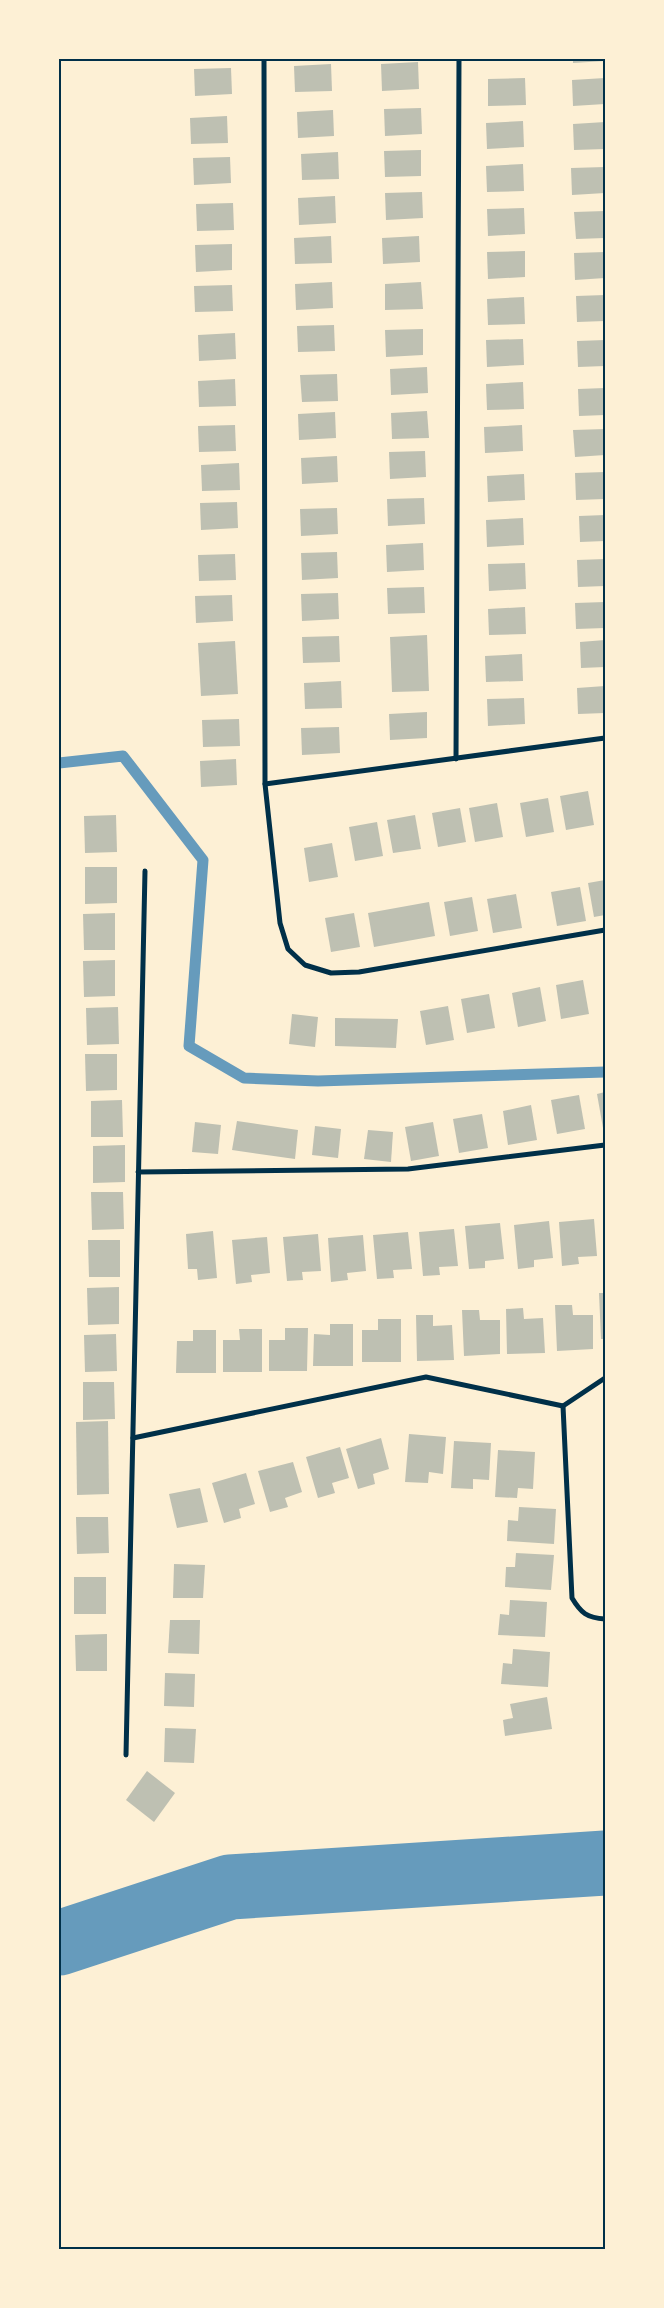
<svg xmlns="http://www.w3.org/2000/svg" width="664" height="2308" font-family="Ubuntu,sans-serif">
	<style>
		.lines { fill: none; stroke-linecap: round; stroke-linejoin: round }
		.stream { stroke: #669bbc; stroke-width: 11 }
		.river { stroke: #669bbc; stroke-width: 65 }
		.building { fill: #bec0b2 }
		.minor { stroke: #003049; stroke-width: 5 }
		.neatline { fill: none; stroke: #003049; stroke-width: 2 }
	</style>
	<rect width="100%" height="100%" fill="#fdf0d5"/>
	<g class="lines">
		<polyline class="stream" points="59,763 123,756 203,860 189,1046 244,1078 318,1081 605,1072"/>
		<polyline class="river" points="59,1943 230,1887 605,1863"/>
	</g>
	<g class="building">
		<polygon points="490,59 515,59 515,60 490,61"/>
		<polygon points="573,59 605,59 605,61 573,63"/>
		<polygon points="418,62 419,89 382,91 381,64"/>
		<polygon points="331,64 332,91 295,92 294,66"/>
		<polygon points="231,68 232,94 195,96 194,69"/>
		<polygon points="525,78 526,105 488,106 488,79"/>
		<polygon points="605,78 605,104 573,106 572,80"/>
		<polygon points="421,108 422,134 385,136 384,109"/>
		<polygon points="333,110 334,136 298,138 297,112"/>
		<polygon points="227,116 228,143 191,144 190,118"/>
		<polygon points="523,121 524,147 487,149 486,123"/>
		<polygon points="605,122 605,149 574,150 573,124"/>
		<polygon points="421,150 421,176 385,177 384,151"/>
		<polygon points="338,152 339,179 302,180 301,154"/>
		<polygon points="230,157 231,183 194,185 193,158"/>
		<polygon points="523,164 524,191 487,192 486,166"/>
		<polygon points="605,167 605,193 572,195 571,168"/>
		<polygon points="422,192 423,218 386,220 385,193"/>
		<polygon points="335,196 336,223 299,225 298,198"/>
		<polygon points="233,203 234,230 197,231 196,204"/>
		<polygon points="524,208 525,234 488,236 487,209"/>
		<polygon points="605,211 605,238 576,239 574,212"/>
		<polygon points="331,236 332,263 295,264 294,238"/>
		<polygon points="419,236 420,262 383,264 382,238"/>
		<polygon points="232,244 232,270 196,272 195,245"/>
		<polygon points="525,251 525,277 488,279 487,252"/>
		<polygon points="605,252 605,278 575,280 574,253"/>
		<polygon points="332,282 333,308 296,310 295,284"/>
		<polygon points="421,282 423,309 385,310 385,284"/>
		<polygon points="232,285 233,311 195,312 194,286"/>
		<polygon points="605,295 605,321 577,322 576,296"/>
		<polygon points="524,297 525,324 488,325 487,299"/>
		<polygon points="334,325 335,351 298,352 297,326"/>
		<polygon points="423,329 423,355 386,357 385,330"/>
		<polygon points="235,333 236,359 199,361 198,335"/>
		<polygon points="523,339 524,365 487,367 486,340"/>
		<polygon points="605,340 605,366 578,367 577,341"/>
		<polygon points="427,367 428,393 391,395 390,369"/>
		<polygon points="337,374 338,401 302,402 300,375"/>
		<polygon points="235,379 236,406 199,407 198,381"/>
		<polygon points="523,382 524,409 487,410 486,384"/>
		<polygon points="605,388 605,415 579,416 578,389"/>
		<polygon points="427,411 429,438 392,439 391,413"/>
		<polygon points="335,412 336,438 299,440 298,414"/>
		<polygon points="235,425 236,451 199,452 198,426"/>
		<polygon points="522,425 523,451 485,453 484,427"/>
		<polygon points="605,429 605,455 575,457 573,430"/>
		<polygon points="425,451 426,477 390,479 389,452"/>
		<polygon points="337,456 338,482 302,484 301,458"/>
		<polygon points="239,463 240,490 202,491 201,465"/>
		<polygon points="605,472 605,499 576,500 575,473"/>
		<polygon points="524,474 525,500 488,502 487,476"/>
		<polygon points="424,498 425,524 388,526 387,499"/>
		<polygon points="237,502 238,528 201,530 200,503"/>
		<polygon points="337,508 338,534 301,536 300,509"/>
		<polygon points="605,515 605,541 580,542 579,516"/>
		<polygon points="523,518 524,545 487,547 486,520"/>
		<polygon points="423,543 424,570 387,572 386,545"/>
		<polygon points="337,552 338,578 302,580 301,553"/>
		<polygon points="235,554 236,580 199,581 198,555"/>
		<polygon points="605,559 605,586 578,587 577,560"/>
		<polygon points="525,563 526,589 489,591 488,564"/>
		<polygon points="424,587 425,613 388,614 387,588"/>
		<polygon points="338,593 339,619 302,621 301,594"/>
		<polygon points="232,595 233,621 196,623 195,596"/>
		<polygon points="605,602 605,628 576,629 575,603"/>
		<polygon points="525,607 526,634 489,635 488,609"/>
		<polygon points="427,635 429,691 392,692 390,637"/>
		<polygon points="339,636 340,662 303,663 302,637"/>
		<polygon points="605,640 605,667 581,668 580,642"/>
		<polygon points="235,641 238,694 201,696 198,643"/>
		<polygon points="522,654 523,681 486,682 485,656"/>
		<polygon points="341,681 342,708 305,709 304,683"/>
		<polygon points="605,686 605,713 578,714 577,688"/>
		<polygon points="524,698 525,724 488,726 487,699"/>
		<polygon points="427,712 427,738 390,740 389,714"/>
		<polygon points="239,719 240,746 203,747 202,720"/>
		<polygon points="339,727 340,753 302,755 301,728"/>
		<polygon points="236,759 237,785 201,787 200,761"/>
		<polygon points="588,791 594,825 566,830 560,796"/>
		<polygon points="548,798 554,832 526,837 520,803"/>
		<polygon points="497,803 503,837 475,842 469,808"/>
		<polygon points="460,808 466,842 438,847 432,813"/>
		<polygon points="116,815 117,852 85,853 84,816"/>
		<polygon points="415,815 421,849 393,853 387,820"/>
		<polygon points="377,822 383,856 355,861 349,827"/>
		<polygon points="332,843 338,877 309,882 304,848"/>
		<polygon points="85,867 117,867 117,903 85,904"/>
		<polygon points="605,880 605,915 594,917 588,883"/>
		<polygon points="580,887 586,921 557,926 551,892"/>
		<polygon points="516,894 522,928 493,933 487,899"/>
		<polygon points="472,897 478,931 450,936 444,902"/>
		<polygon points="429,902 435,936 374,947 368,913"/>
		<polygon points="115,913 115,950 84,950 83,914"/>
		<polygon points="354,913 360,947 331,952 325,918"/>
		<polygon points="115,960 115,996 84,997 83,961"/>
		<polygon points="583,980 589,1014 561,1019 556,985"/>
		<polygon points="540,987 546,1021 518,1027 512,993"/>
		<polygon points="489,994 495,1028 467,1033 461,999"/>
		<polygon points="448,1006 454,1040 426,1045 420,1011"/>
		<polygon points="118,1007 119,1044 87,1045 86,1008"/>
		<polygon points="292,1014 318,1017 315,1047 289,1044"/>
		<polygon points="335,1018 398,1019 396,1048 335,1046"/>
		<polygon points="85,1054 117,1054 117,1090 86,1091"/>
		<polygon points="605,1092 605,1127 603,1128 597,1094"/>
		<polygon points="579,1095 585,1129 557,1134 551,1100"/>
		<polygon points="122,1100 123,1137 91,1137 91,1101"/>
		<polygon points="531,1105 537,1140 508,1145 503,1111"/>
		<polygon points="482,1114 488,1148 459,1153 453,1119"/>
		<polygon points="237,1121 298,1130 295,1159 232,1150"/>
		<polygon points="195,1122 221,1125 218,1154 192,1152"/>
		<polygon points="433,1122 439,1156 411,1161 405,1127"/>
		<polygon points="315,1126 341,1129 338,1158 312,1155"/>
		<polygon points="368,1130 393,1132 391,1162 364,1159"/>
		<polygon points="125,1145 125,1182 93,1183 93,1146"/>
		<polygon points="91,1192 123,1192 124,1229 92,1230"/>
		<polygon points="594,1219 597,1256 578,1257 579,1264 562,1266 559,1222"/>
		<polygon points="549,1221 553,1258 534,1260 534,1267 518,1269 514,1225"/>
		<polygon points="500,1223 504,1259 485,1261 485,1268 469,1269 465,1226"/>
		<polygon points="454,1229 458,1266 439,1267 440,1275 423,1276 419,1232"/>
		<polygon points="213,1231 217,1278 198,1280 197,1269 188,1269 186,1234"/>
		<polygon points="408,1232 412,1269 393,1270 394,1278 377,1279 373,1235"/>
		<polygon points="318,1234 321,1271 302,1272 303,1280 287,1281 283,1237"/>
		<polygon points="363,1235 366,1271 347,1273 348,1280 331,1282 328,1238"/>
		<polygon points="267,1237 270,1273 251,1275 252,1282 236,1284 232,1240"/>
		<polygon points="88,1240 120,1240 120,1277 89,1277"/>
		<polygon points="119,1287 119,1324 88,1325 87,1288"/>
		<polygon points="599,1293 605,1293 605,1339 601,1339"/>
		<polygon points="555,1305 572,1305 573,1315 593,1315 593,1349 557,1351"/>
		<polygon points="523,1308 524,1319 543,1318 545,1353 507,1354 506,1309"/>
		<polygon points="462,1310 479,1310 480,1320 500,1320 500,1354 464,1356"/>
		<polygon points="416,1315 433,1315 433,1326 452,1325 454,1360 417,1361"/>
		<polygon points="378,1319 401,1319 401,1362 362,1362 362,1330 378,1330"/>
		<polygon points="330,1324 353,1324 353,1366 313,1366 314,1334 330,1335"/>
		<polygon points="285,1328 308,1328 307,1371 269,1371 269,1340 285,1340"/>
		<polygon points="239,1329 262,1329 262,1372 223,1372 223,1340 240,1340"/>
		<polygon points="193,1330 216,1330 216,1373 176,1373 177,1341 193,1341"/>
		<polygon points="116,1334 117,1371 85,1372 84,1335"/>
		<polygon points="83,1382 114,1382 115,1419 83,1420"/>
		<polygon points="108,1421 109,1494 77,1495 76,1422"/>
		<polygon points="409,1434 446,1437 443,1474 429,1472 428,1483 405,1482"/>
		<polygon points="381,1438 389,1469 373,1474 375,1484 358,1489 346,1449"/>
		<polygon points="454,1441 491,1443 489,1480 473,1479 473,1489 451,1488"/>
		<polygon points="340,1447 349,1478 332,1483 335,1493 318,1498 306,1457"/>
		<polygon points="498,1450 535,1452 533,1489 518,1488 517,1498 495,1497"/>
		<polygon points="293,1462 302,1492 285,1498 288,1507 270,1512 258,1471"/>
		<polygon points="246,1473 255,1504 239,1509 241,1518 224,1523 212,1483"/>
		<polygon points="200,1488 208,1522 177,1528 169,1494"/>
		<polygon points="519,1507 556,1509 554,1544 507,1541 508,1520 518,1521"/>
		<polygon points="76,1517 108,1517 109,1553 77,1554"/>
		<polygon points="516,1553 554,1555 551,1590 505,1587 506,1567 515,1567"/>
		<polygon points="174,1564 205,1565 203,1598 173,1598"/>
		<rect x="74" y="1577" width="32" height="37"/>
		<polygon points="510,1600 547,1602 545,1637 498,1635 500,1614 509,1615"/>
		<polygon points="170,1620 200,1620 199,1654 168,1653"/>
		<polygon points="107,1634 107,1671 76,1671 75,1635"/>
		<polygon points="513,1649 550,1652 548,1687 501,1684 503,1663 512,1664"/>
		<polygon points="165,1673 195,1674 194,1707 164,1706"/>
		<polygon points="547,1697 552,1729 505,1736 503,1720 513,1718 510,1704"/>
		<polygon points="165,1728 196,1729 194,1763 164,1762"/>
		<polygon points="147,1771 175,1793 154,1822 126,1800"/>
	</g>
	<g class="lines">
		<g class="minor">
			<polyline points="264,59 265,784 280,923 288,949 305,965 331,973 359,972 605,930"/>
			<polyline points="456,759 459,59"/>
			<polyline points="265,784 605,738"/>
			<polyline points="138,1172 408,1169 605,1145"/>
			<path d="M563 1406 572 1598C581 1613 587 1618 605 1619"/>
			<polyline points="133,1438 426,1377 563,1406 605,1378"/>
			<polyline points="126,1755 145,871"/>
		</g>
	</g>
	<rect width="664" height="2308" fill="none" stroke="#fdf0d5" stroke-width="120"/>
	<rect x="60" y="60" width="544" height="2188" class="neatline"/>
</svg>
